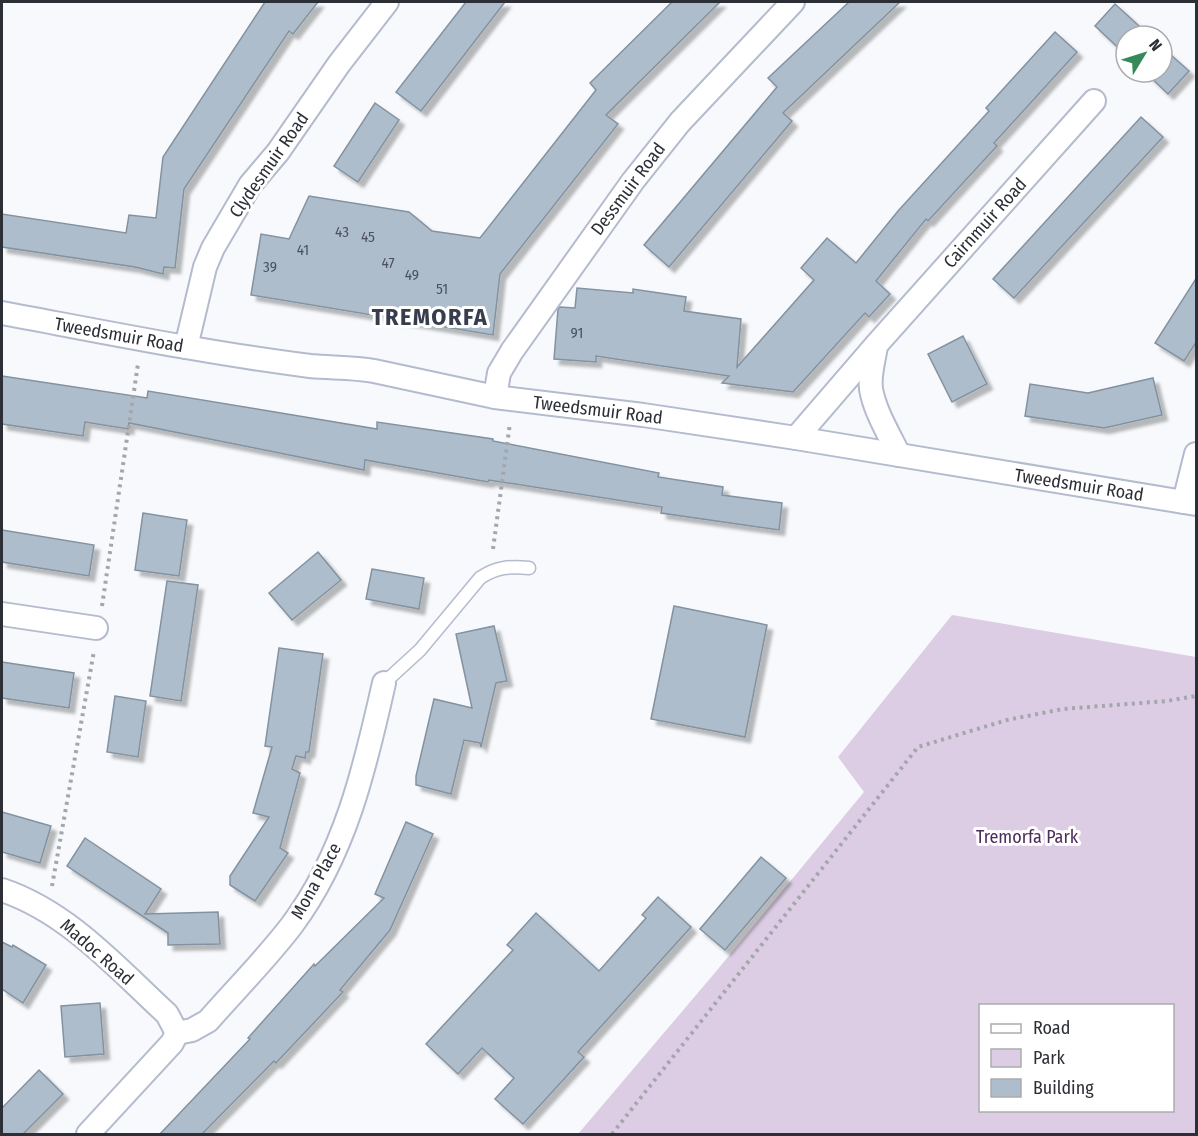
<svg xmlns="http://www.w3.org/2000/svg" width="1198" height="1136" font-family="'Fira Sans Condensed',sans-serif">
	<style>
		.green { fill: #dccde4; fill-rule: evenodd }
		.building { fill: #adbdcc; stroke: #8392a0; stroke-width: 1.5; filter: url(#shadow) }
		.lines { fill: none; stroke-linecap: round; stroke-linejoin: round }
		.lane-casing { stroke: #b4bbce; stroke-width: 15 }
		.street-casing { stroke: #b4bbce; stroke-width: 26 }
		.path { stroke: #a4a6ab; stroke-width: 4; stroke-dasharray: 3 4.5; stroke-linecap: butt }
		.lane { stroke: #fff; stroke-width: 12 }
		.street { stroke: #fff; stroke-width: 22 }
		.labels { text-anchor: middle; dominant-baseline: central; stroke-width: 6; stroke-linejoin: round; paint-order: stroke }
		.number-label { font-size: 15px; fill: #4c525c }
		.street-label { font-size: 18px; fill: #2c2f36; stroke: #fff }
		.park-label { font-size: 18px; fill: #4d2d5c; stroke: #fff }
		.district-label { font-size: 24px; font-weight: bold; letter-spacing: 1.5px; fill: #373d4c; stroke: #fff }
	</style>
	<defs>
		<filter id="shadow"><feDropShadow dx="5.5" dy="5.5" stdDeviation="1.5" flood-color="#0004"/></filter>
	</defs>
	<rect width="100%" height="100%" fill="#f7f9fc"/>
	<path class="green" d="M952 615 1196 657V1134H578L713 975 864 792 838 757ZM980 1006H1172V1110H980Z"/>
	<g class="building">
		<polygon points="265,2 318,2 293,34 289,31 184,189 175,268 164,267 163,274 135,267 2,247 2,214 126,233 129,215 156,218 163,157"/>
		<polygon points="466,2 505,2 421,111 396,92"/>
		<polygon points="672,2 720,2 606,115 618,124 500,274 493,335 251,295 261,234 289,239 309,196 409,212 432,231 480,238 596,90 590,83"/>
		<polygon points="849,2 900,2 783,113 792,121 669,267 644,245 777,87 768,78"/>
		<polygon points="1115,4 1150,36 1126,36 1126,55 1095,26"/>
		<polygon points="1055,32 1077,52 994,143 997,146 928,221 926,219 876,281 890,294 869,317 865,313 793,392 722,383 729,376 596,356 596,362 554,359 558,309 560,307 575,308 577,288 633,293 633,289 686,297 684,311 741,319 737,367 814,280 801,268 827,238 856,263 898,211 989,111 986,108"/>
		<polygon points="1162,47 1189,71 1168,94 1145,72 1162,72"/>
		<polygon points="375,103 399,120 358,182 334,166"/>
		<polygon points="1141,117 1163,137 1014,298 993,279"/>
		<polygon points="1197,277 1197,341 1184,361 1155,343"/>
		<polygon points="963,336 987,384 952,402 928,354"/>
		<polygon points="2,376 147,398 148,391 377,429 377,422 493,439 493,441 659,473 658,477 723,487 722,495 782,503 779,530 661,513 662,507 489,480 488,482 365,460 364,470 129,423 128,429 85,422 83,436 2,424"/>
		<polygon points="1153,378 1162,415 1104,428 1025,416 1030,384 1088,393"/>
		<polygon points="143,513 187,520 179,576 135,570"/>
		<polygon points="2,530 94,545 89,576 2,562"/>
		<polygon points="318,552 341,580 292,620 269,593"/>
		<polygon points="372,569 424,578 419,609 366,599"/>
		<polygon points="167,581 198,585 181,701 150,696"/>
		<polygon points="674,606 767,625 745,737 651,719"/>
		<polygon points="494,626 507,681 496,683 481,747 480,743 464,740 451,794 416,785 416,776 434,699 472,708 456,634"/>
		<polygon points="279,648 323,654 309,752 306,752 305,758 296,756 292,769 300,773 280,848 288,853 255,901 230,885 230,876 269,817 253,813 272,747 265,746"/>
		<polygon points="2,662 74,673 69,708 2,698"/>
		<polygon points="115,696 146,701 138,757 107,752"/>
		<polygon points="2,812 51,826 40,863 2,852"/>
		<polygon points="406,822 433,834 390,930 340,990 343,992 276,1063 274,1061 202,1134 160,1134 250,1039 248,1038 314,964 315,966 384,898 375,894"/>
		<polygon points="85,838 161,889 145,914 218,912 220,944 168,945 168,933 67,866"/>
		<polygon points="761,857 786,878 725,950 700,929"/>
		<polygon points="658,897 691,927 578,1052 584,1057 523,1124 495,1099 514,1078 482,1048 458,1074 426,1044 513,950 507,945 536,913 599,971 646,918 642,915"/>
		<polygon points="2,942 12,947 13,945 46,965 23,1003 2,989"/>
		<polygon points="100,1003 104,1054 65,1057 61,1006"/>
		<polygon points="39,1070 63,1094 23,1134 2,1134 2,1108"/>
	</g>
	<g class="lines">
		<g class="lane-casing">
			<path id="lane" d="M384 683 420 650 480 578C496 567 510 566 529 568"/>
		</g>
		<g class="street-casing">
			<g id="street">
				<path d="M2 313C104 332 207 353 310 366 332 368 353 367 374 371L495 397 643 415 796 438 1196 504"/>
				<path d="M876 346C874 360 869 375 871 389 875 412 889 434 899 455"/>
				<polyline points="186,347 205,267 213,248 250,185 278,152 339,64 387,2"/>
				<polyline points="495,397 499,373 512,351 633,181 680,122 793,2"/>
				<polyline points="796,438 877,344 1094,101"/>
				<polyline points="1184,502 1196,454"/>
				<polyline points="2,614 96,628"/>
				<path d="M2 890C68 912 117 968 167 1014L177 1033"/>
				<path d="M177 1033 192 1030 208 1021C236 989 267 958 292 925 345 854 365 768 384 683"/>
				<polyline points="88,1134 172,1043 177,1033"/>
			</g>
		</g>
		<g class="path">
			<polyline points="493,549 510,423"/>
			<polyline points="102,606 138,364"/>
			<polyline points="52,886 94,651"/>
			<polyline points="612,1134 918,747 1007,720 1063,709 1167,701 1196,696"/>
		</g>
		<use href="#lane" class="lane"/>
		<use href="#street" class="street"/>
	</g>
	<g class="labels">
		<g class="number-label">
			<text x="342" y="232">43</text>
			<text x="368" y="237">45</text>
			<text x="303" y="250">41</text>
			<text x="388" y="263">47</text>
			<text x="270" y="267">39</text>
			<text x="412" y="275">49</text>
			<text x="442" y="289">51</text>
			<text x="577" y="333">91</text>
		</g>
		<g class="street-label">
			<text transform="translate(269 165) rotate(-55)">Clydesmuir Road</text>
			<text transform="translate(628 189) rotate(-53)">Dessmuir Road</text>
			<text transform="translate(985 223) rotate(-48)">Cairnmuir Road</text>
			<text transform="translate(119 335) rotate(10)">Tweedsmuir Road</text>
			<text transform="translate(598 410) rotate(7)">Tweedsmuir Road</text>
			<text transform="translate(1079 485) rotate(9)">Tweedsmuir Road</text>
			<text transform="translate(316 881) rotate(-61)">Mona Place</text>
			<text transform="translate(97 952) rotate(41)">Madoc Road</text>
		</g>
		<g class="park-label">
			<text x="1027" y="837">Tremorfa Park</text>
		</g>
		<g class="district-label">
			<text x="430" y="317">TREMORFA</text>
		</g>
	</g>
	<rect width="1198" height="1136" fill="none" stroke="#2c2f36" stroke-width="6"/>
	<rect x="979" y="1004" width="195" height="108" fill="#ffffff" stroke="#abacaf" stroke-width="1.5"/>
	<rect x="991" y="1024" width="30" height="9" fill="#ffffff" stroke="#abacaf" stroke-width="1.5"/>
	<text x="1033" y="1034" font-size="18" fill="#2c2f36">Road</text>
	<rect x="991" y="1049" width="30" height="18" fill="#dccde4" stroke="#abacaf" stroke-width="1.5"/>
	<text x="1033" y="1064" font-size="18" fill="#2c2f36">Park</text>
	<rect x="991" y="1079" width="30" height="18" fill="#adbdcc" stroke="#abacaf" stroke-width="1.5"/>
	<text x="1033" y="1094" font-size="18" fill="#2c2f36">Building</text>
	<g transform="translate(1144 54) rotate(52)"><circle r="28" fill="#ffffff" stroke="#abacaf" stroke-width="1.5"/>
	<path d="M0-4.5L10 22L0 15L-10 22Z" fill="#36895b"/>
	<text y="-9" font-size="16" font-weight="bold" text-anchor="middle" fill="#2c2f36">N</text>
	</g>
</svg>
